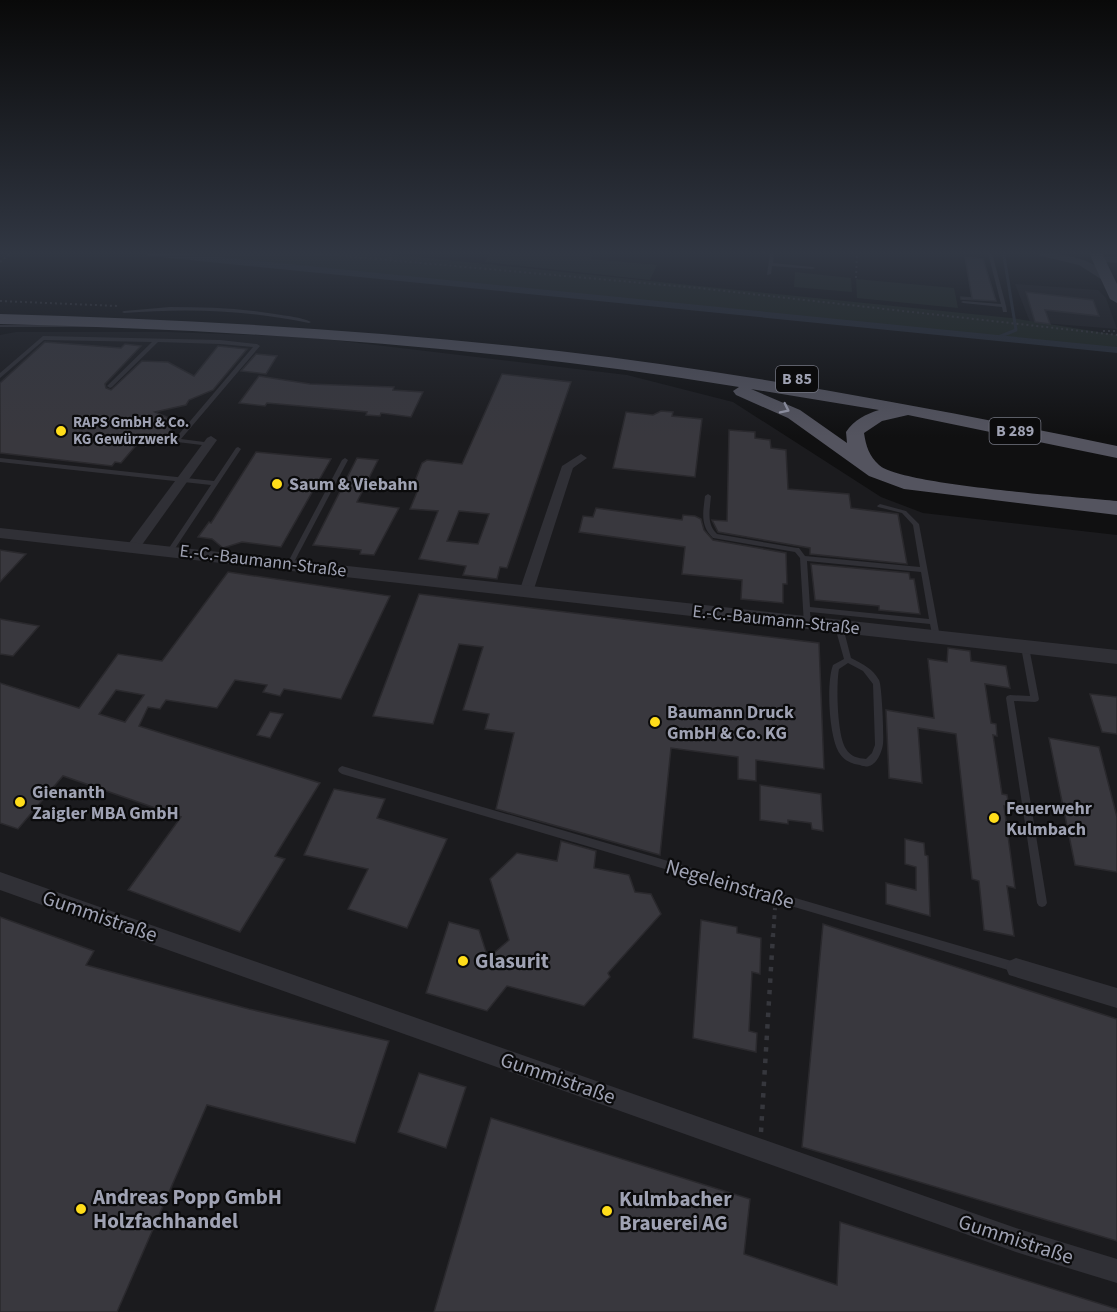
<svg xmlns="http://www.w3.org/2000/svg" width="1117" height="1312" font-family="'Source Sans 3',sans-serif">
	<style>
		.built { fill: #1b1b1e }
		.green { fill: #1c241e }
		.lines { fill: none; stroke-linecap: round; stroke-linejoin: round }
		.stream { stroke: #252b35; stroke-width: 3 }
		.canal { fill: #252b35; fill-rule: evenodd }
		.building { fill: #39383e; stroke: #2a292d; stroke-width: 1.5; fill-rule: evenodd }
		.path-far2 { stroke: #36373d; stroke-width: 2; stroke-dasharray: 2 3; stroke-linecap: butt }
		.path-far1 { stroke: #36373d; stroke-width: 4; stroke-dasharray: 4 5; stroke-linecap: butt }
		.path { stroke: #36373d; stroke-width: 4.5; stroke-dasharray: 4.5 7; stroke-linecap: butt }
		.service { fill: #303036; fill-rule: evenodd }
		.minor { fill: #303036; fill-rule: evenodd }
		.tertiary { fill: #303036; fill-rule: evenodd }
		.primary { fill: #4c4c56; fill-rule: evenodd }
		.trunk { fill: #54545f; fill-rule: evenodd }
		.oneway { stroke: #989aab }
		.poi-dot { fill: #ffdd1a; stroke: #0b0b0c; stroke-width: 2 }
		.labels { text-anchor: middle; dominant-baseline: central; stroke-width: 4.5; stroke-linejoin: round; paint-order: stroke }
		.far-poi-label { font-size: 15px; font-weight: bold; fill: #9fa2b3; stroke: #0b0b0c; text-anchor: start }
		.shield { fill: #0b0b0c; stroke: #737581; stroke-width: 1.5 }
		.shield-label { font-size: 16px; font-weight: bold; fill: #9fa2b3 }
		.poi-label { font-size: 18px; font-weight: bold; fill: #9fa2b3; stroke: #0b0b0c; text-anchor: start }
		.street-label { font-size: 18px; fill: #9fa2b3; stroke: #0b0b0c }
		.near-street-label { font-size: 21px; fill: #9fa2b3; stroke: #0b0b0c }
		.near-poi-label { font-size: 21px; font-weight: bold; fill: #9fa2b3; stroke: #0b0b0c; text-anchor: start }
	</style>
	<rect width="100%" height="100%" fill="#101011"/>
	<g class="built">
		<polygon points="1015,284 1098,290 1106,298 1117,329 1030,322"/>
		<polygon points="16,332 168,332 308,337 627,375 733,402 881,497 923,513 1117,535 1117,1312 0,1312 0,335"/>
	</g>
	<g class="green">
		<polygon points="152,253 378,253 1011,318 1117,335 1117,349"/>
		<polygon points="491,253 593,253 591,259 657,265 650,280 485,262"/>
		<polygon points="795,272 851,278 852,292 794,287"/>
		<polygon points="856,279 954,288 958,308 857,298"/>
	</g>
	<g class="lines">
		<polyline class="stream" points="996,338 1016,330 1004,256"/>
		<polygon class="canal" points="146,253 179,253 1117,347 1117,353 150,256"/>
	</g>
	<g class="building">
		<polygon points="965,257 983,259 996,301 961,299 961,297 972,298"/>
		<polygon points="1026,292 1093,300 1099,316 1045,310 1050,324 1035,322"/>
		<polygon points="45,342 121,348 125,344 141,346 105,384 106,388 111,390 142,361 168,362 194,376 218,346 247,349 213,390 189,400 186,405 155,412 176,421 165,440 146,446 139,442 121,463 115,462 112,466 0,453 0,383"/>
		<polygon points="256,354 277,356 266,374 241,371"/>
		<path d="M502 374 571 382 507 568 500 567 497 579 463 575 466 566 419 559 438 511 410 509 419 487 413 486 422 463 427 460 462 464ZM459 511 489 514 478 544 447 541Z"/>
		<polygon points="259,376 310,384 394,387 393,390 423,392 411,417 381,413 380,416 366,415 367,412 267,403 265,406 239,403"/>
		<polygon points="661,411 673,412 672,416 702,419 695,477 613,468 626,412 653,415"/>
		<polygon points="729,430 755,432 755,438 770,440 771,448 786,450 788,489 849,494 851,508 898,514 907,564 810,554 810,548 718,532 712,520 727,521"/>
		<polygon points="256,452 331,459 281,547 242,542 223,548 212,539 198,537 209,522 211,523"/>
		<polygon points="357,458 378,460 357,502 399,508 374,555 360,554 361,550 313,545"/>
		<polygon points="596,508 682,520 683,515 695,516 701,519 704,530 713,540 786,553 787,584 783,584 783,603 741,599 742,580 682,574 685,547 579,532 583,516 593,517"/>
		<polygon points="0,550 26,554 0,582"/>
		<polygon points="811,564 909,573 910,579 914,579 920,614 879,610 879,606 815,600"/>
		<path d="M228 572 390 596 341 699 284 689 280 696 263 692 267 685 235 680 217 708 166 700 160 709 148 707 139 726 320 783 275 856 285 859 240 932 128 890 181 817 63 776 18 829 0 823V683L79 708 118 654 162 661ZM116 690 144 695 125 722 99 714Z"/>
		<polygon points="419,594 819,643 824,769 756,760 756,781 738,779 738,757 671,748 660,855 496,809 514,733 485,729 489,714 463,710 483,647 459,644 433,724 373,716"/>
		<polygon points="0,619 39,626 13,656 0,654"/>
		<polygon points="948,648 970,651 971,661 1006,666 1010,688 985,684 991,723 996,724 997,736 993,735 1002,794 1007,795 1009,807 1004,806 1015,888 1007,886 1014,936 984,930 979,881 972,879 956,734 918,728 922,783 889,778 886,710 934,718 928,659 947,662"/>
		<polygon points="1090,694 1117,697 1117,734 1102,732"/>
		<polygon points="270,712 283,714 270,738 257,735"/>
		<polygon points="1049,738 1099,747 1117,817 1117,872 1075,865"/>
		<polygon points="760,785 821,794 823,831 812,829 811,823 788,820 788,824 760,820"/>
		<polygon points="334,789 385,799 377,818 447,839 407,928 348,909 368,869 304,855"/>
		<polygon points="905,839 924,843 925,855 928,856 930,916 886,904 886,883 916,890 916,867 905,864"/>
		<polygon points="561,841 596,851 594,868 629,875 635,892 651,894 661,914 608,973 610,977 584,1006 507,986 487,1011 426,993 449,922 479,930 488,958 509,940 490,879 517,853 557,861"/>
		<polygon points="0,917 94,951 86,965 249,1009 389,1041 355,1143 207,1105 117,1312 0,1312"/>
		<polygon points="701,920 737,927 737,933 761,938 760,974 752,972 749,1031 757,1033 756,1052 693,1038"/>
		<polygon points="823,924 1117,1019 1117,1241 802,1147"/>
		<polygon points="419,1073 466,1087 446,1148 398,1132"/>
		<polygon points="491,1118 750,1199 744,1254 837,1285 840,1222 1117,1309 1117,1312 434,1312"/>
	</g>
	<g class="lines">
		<g class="path-far2">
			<polyline points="310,253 698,288 1117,335"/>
			<polyline points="391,253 389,255 392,261"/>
			<polyline points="0,262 11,253"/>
			<polyline points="856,278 857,253"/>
			<polyline points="0,301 118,306"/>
			<polyline points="1103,331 1117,331"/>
		</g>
		<polyline class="path-far1" points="773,937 775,908"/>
		<polyline class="path" points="761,1132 773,935"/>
		<g class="service">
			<polygon points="770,253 774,253 773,263 813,267 815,268 813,269 772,266 771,274 767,275"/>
			<polygon points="988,253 992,253 1006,306 1007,312 1003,312 1002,307 963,303 961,302 963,301 1001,304"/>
			<path d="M170 307C205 307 240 308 275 314 287 316 301 317 311 322L309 323C246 310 188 308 124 313L122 312 124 311Z"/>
			<polygon points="0,325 106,325 108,326 106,327 0,327"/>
			<polygon points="43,336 220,340 257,344 260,346 181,439 212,443 213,444 210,446 177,442 174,440 253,347 220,344 158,342 112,387 110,388 107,386 108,385 152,342 44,340 0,378 0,373"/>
			<polygon points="238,447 241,449 172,553 170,553 167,551 211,485 0,462 0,458 214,481 236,448"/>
			<polygon points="345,458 348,460 293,564 290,566 288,566 287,564 342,460"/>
			<path d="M708 494 711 496C710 509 706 524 717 534L797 548H799L805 556 920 567 913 525 902 513 878 507 877 506 880 504 906 511 919 524 940 637 939 639H933L930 624 810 612 811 623 810 625H804L800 558 795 552 713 538C700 526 703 512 705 496ZM807 561 921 572 929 619 810 607Z"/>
			<path d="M839 624 843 627 851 658C863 664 873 669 879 680 882 685 884 737 883 744 882 752 877 764 869 766 868 767 861 766 860 765 852 764 845 761 840 754 829 739 826 683 833 665L844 659 835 627ZM848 663 863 671 873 684 875 745 872 753 866 759C858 758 851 757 846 749 837 736 836 684 839 669Z"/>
			<polygon points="1025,644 1029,647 1039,699 1038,701 1035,702 1014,701 1047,903 1045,906 1042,907 1039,906 1037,903 1006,698 1007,696 1010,695 1030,696 1021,647"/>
			<polygon points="342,766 1015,962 1018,964 1020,967 1018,970 1015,972 342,774 339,772 338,770 339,768"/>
		</g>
		<g class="minor">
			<polygon points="1097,256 1117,257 1117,263 1094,261 1094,257"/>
			<polygon points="211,436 217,440 139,549 129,549 127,546 129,543 207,438"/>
			<polygon points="581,454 587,458 573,468 533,592 531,595 521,595 519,592 562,466"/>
			<polygon points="0,872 1019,1229 1117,1259 1117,1283 1019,1253 0,890"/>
			<polygon points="1016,958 1117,988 1117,1008 1009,975 1006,968 1009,961"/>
		</g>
		<g class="tertiary">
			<path d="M1040 253C1066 253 1095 260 1114 279L1104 281 1079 265 1041 256Z"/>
			<polygon points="0,528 1117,650 1117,664 0,538"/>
		</g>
		<polygon class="primary" points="1089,253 1102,253 1117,284 1117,303 1110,299"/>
		<path class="trunk" d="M0 314C187 319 373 330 559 351 747 373 932 408 1117 446V458L908 415 882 421 864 433C866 446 869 456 879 465 900 485 1078 497 1117 501V515L904 489 869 476 788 418 736 395 733 391 739 387C494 347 248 330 0 324ZM751 389 879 410C866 414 854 420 846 432L847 443 800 410Z"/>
	</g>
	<defs><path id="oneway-chevron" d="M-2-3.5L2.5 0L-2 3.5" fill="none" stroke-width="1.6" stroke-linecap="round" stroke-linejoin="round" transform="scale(1.5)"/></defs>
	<use class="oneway" href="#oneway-chevron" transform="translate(785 409) rotate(26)"/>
	<linearGradient id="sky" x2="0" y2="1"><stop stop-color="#090909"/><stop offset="0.58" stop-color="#313743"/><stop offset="1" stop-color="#313743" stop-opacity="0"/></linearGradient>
	<rect width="1117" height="437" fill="url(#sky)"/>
	<g class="poi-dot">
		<circle cx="61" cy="431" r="6"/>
		<circle cx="277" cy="484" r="6"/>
		<circle cx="655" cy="722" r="6"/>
		<circle cx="20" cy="802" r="6"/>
		<circle cx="994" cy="818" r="6"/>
		<circle cx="463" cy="961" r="6"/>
		<circle cx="81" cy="1209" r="6"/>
		<circle cx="607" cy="1211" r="6"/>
	</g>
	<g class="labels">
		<g class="far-poi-label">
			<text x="73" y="422">RAPS GmbH &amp; Co.<tspan x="73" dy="17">KG Gewürzwerk</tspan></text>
		</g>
		<g class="shield">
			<rect x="776" y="366" width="42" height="26" rx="4.5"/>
			<rect x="989.5" y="418" width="51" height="26" rx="4.5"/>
		</g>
		<g class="shield-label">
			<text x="797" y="379">B 85</text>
			<text x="1015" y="431">B 289</text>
		</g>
		<g class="poi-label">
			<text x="289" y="484">Saum &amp; Viebahn</text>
			<text x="667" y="712">Baumann Druck<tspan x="667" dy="21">GmbH &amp; Co. KG</tspan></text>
			<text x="32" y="792">Gienanth<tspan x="32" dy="21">Zaigler MBA GmbH</tspan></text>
			<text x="1006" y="808">Feuerwehr<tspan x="1006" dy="21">Kulmbach</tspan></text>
		</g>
		<g class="street-label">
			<text transform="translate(263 561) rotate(7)">E.-C.-Baumann-Straße</text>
			<text transform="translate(776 620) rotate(6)">E.-C.-Baumann-Straße</text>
		</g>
		<g class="near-street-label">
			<text transform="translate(730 884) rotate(16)">Negeleinstraße</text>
			<text transform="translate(100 916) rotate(19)">Gummistraße</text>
			<text transform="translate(558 1078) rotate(19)">Gummistraße</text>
			<text transform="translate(1016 1239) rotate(18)">Gummistraße</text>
		</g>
		<g class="near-poi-label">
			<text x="475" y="961">Glasurit</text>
			<text x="93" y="1197">Andreas Popp GmbH<tspan x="93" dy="24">Holzfachhandel</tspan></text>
			<text x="619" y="1199">Kulmbacher<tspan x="619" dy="24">Brauerei AG</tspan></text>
		</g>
	</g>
</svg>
